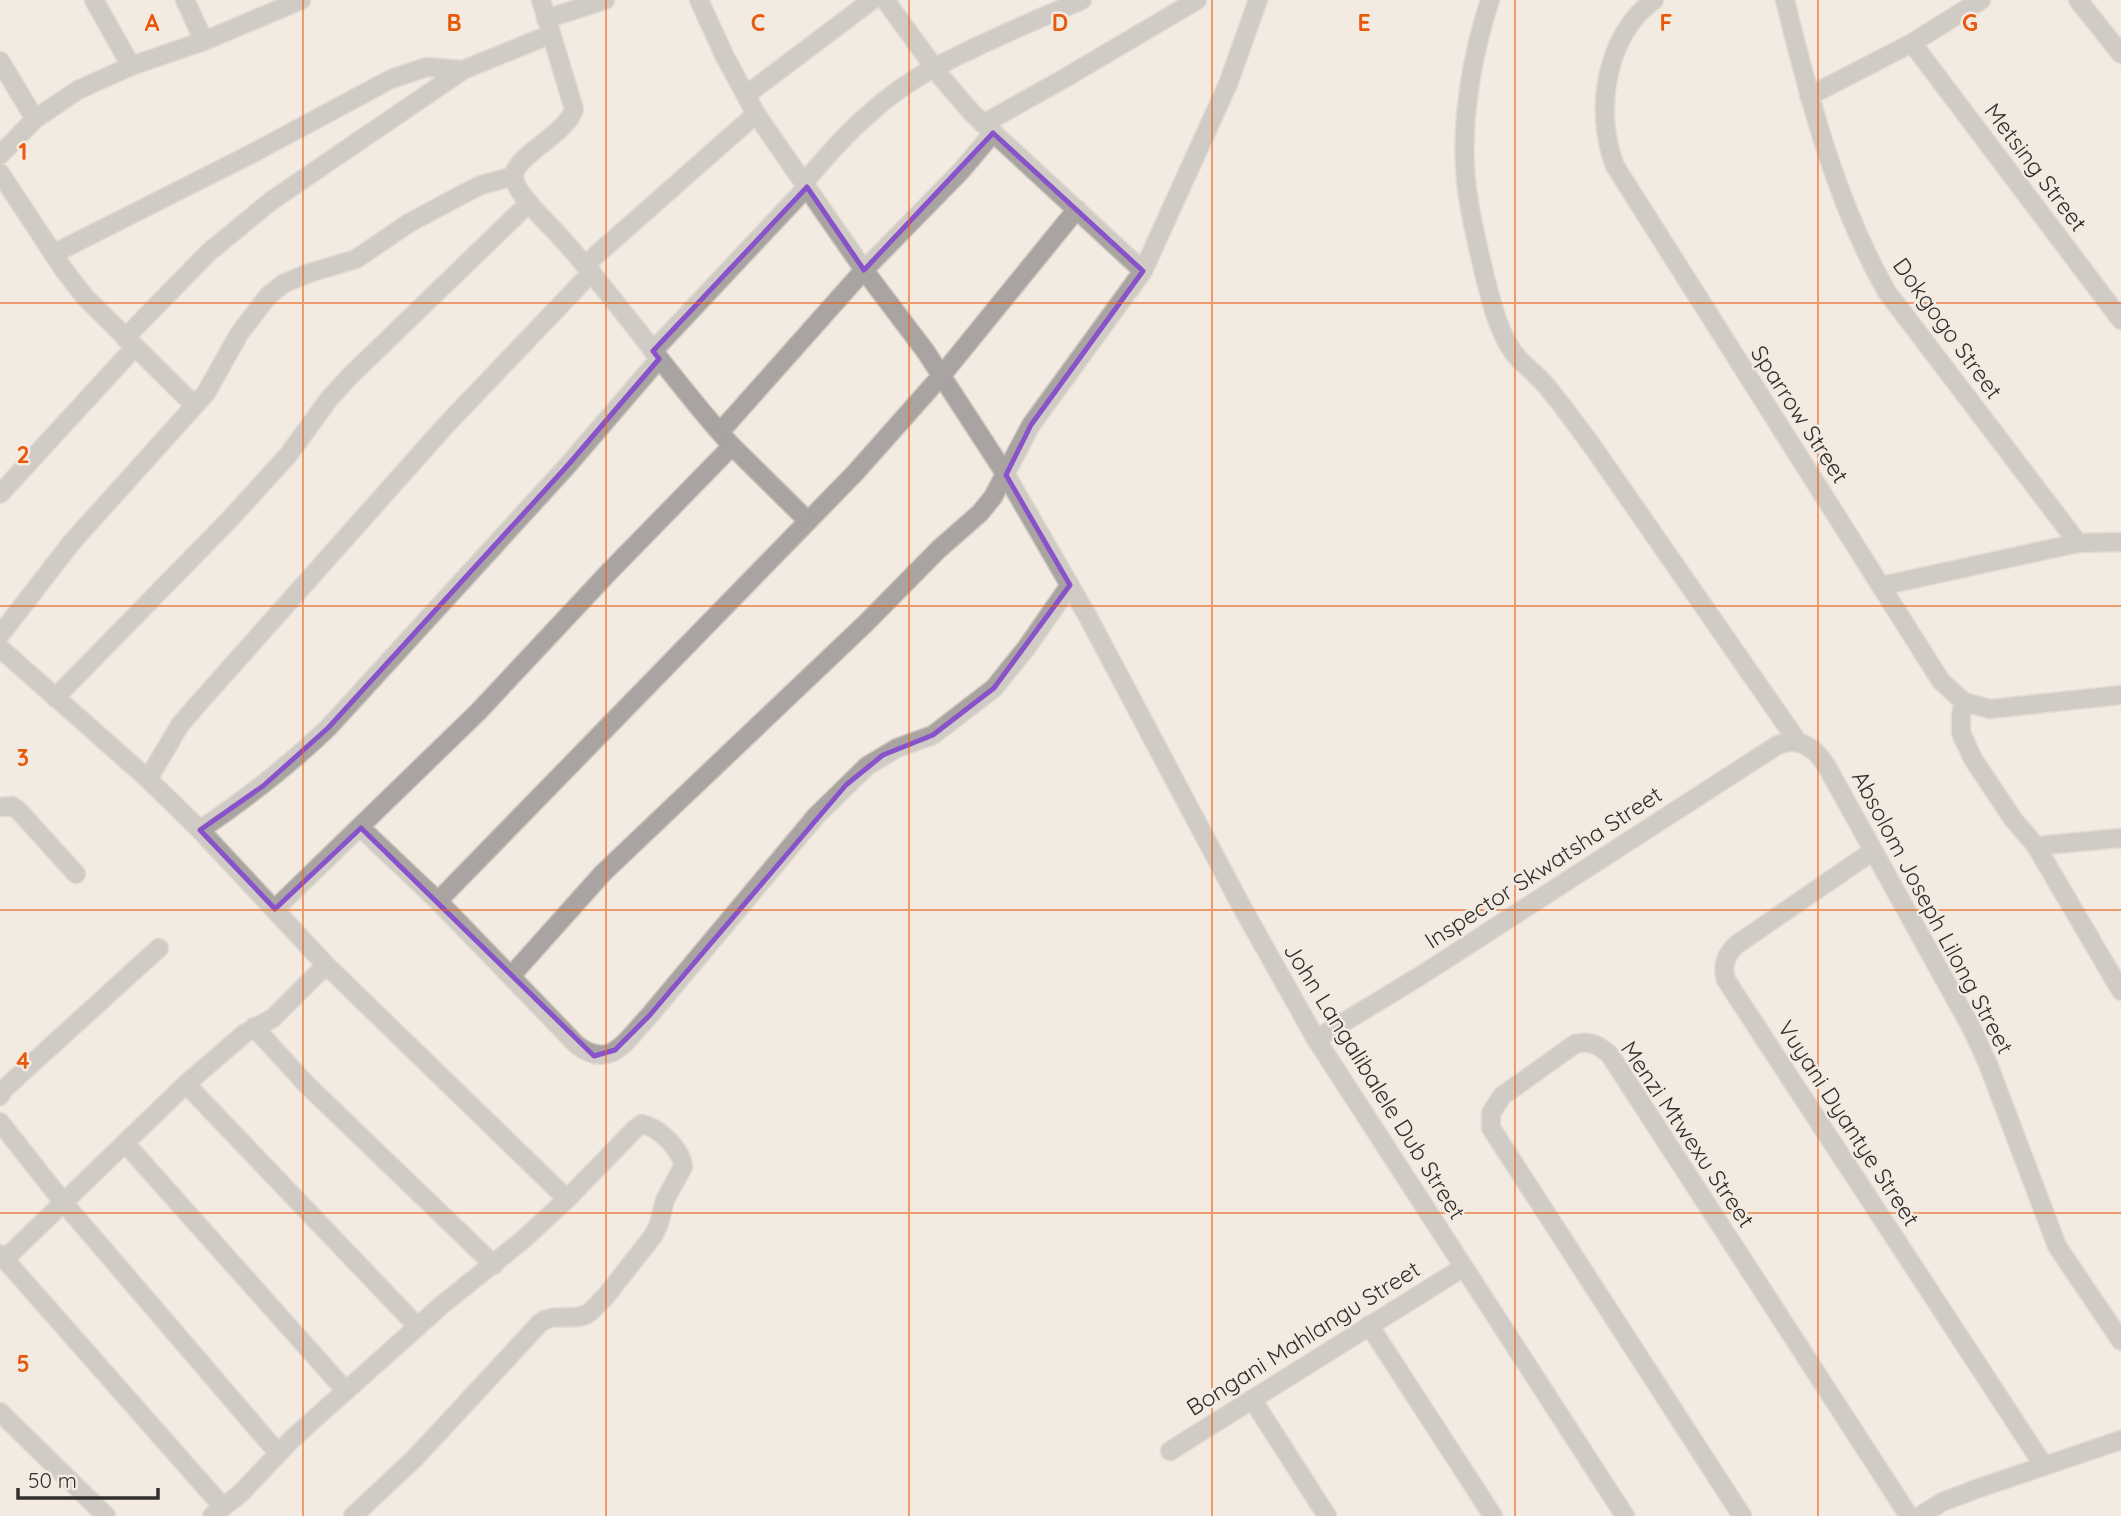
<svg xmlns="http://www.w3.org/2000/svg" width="2121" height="1516" font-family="Quicksand,sans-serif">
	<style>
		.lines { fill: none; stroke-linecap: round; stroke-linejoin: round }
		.minor-casing { stroke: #d0c9c1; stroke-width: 21 }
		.minor { stroke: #a9a4a2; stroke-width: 18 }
		.marked { fill: none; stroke: #8853ca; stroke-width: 5; stroke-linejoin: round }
		.grid { fill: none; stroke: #e8590c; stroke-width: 2; stroke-opacity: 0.55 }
		.labels { text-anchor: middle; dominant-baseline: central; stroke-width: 5; stroke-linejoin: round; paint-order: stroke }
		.street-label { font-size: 23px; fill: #312e2b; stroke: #f3ebe2 }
		.grid-label { font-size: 23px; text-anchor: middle; font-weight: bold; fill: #e8590c; stroke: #f3ebe2; stroke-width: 5; stroke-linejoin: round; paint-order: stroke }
	</style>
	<rect width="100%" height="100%" fill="#f3ebe2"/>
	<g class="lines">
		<g class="minor-casing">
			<g id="minor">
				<polyline points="94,0 131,66"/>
				<polyline points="185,0 204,41"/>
				<path d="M541 0 574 109C567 134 516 155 514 175 513 191 544 219 555 231 618 299 669 377 732 446"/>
				<polyline points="699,0 725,57 756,114 864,270 926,352 1006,475 1087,615 1243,909 1316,1039 1625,1516"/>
				<polyline points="885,0 942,78 972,113 1143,271"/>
				<path d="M1490 0C1473 52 1462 113 1465 168 1467 203 1476 238 1484 273 1491 300 1497 329 1513 352 1522 364 1534 372 1543 382 1562 404 1578 427 1595 450L1798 742"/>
				<path d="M1654 0C1605 36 1594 112 1615 166L1941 681 1964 702 1990 709 2121 695"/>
				<path d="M1785 0C1809 98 1836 203 1887 292L2078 543 2121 542"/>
				<polyline points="2078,0 2121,54"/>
				<polyline points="546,19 605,0"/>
				<polyline points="1912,43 2121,320"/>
				<polyline points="0,61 35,119"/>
				<polyline points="746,95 872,0"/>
				<polyline points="1809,96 1912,43 1981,0"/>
				<polyline points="983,124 1065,78 1197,0"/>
				<polyline points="0,155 35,119 78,90 131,66 204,41 301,0"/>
				<polyline points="0,173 64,270 85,297 194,405"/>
				<path d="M804 183C841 138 883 94 936 67 983 42 1033 21 1082 0"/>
				<polyline points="53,254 253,153 391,79 427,67 463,70"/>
				<polyline points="586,264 756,114"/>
				<polyline points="125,338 209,252 271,201 463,70 549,35"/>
				<polyline points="653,351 807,187"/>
				<polyline points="720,432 864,270 960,172 993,133"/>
				<polyline points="0,494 135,347"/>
				<polyline points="1881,586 2078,543"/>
				<polyline points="0,635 72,542 206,393 239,334 268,296 283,284 306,274 356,259 409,223 465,193 481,185 514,176"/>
				<polyline points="0,648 148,779 200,830 326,965 567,1199"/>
				<polyline points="55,698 230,519 289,454 329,399 350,376 529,203"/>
				<polyline points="1964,702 1961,715 1961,733 1973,759 2013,819 2036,846 2121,991"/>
				<polyline points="148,779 180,725 198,704 446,425 592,272"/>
				<polyline points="0,807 12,806 19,811 76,874"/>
				<path d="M361 828 438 901 577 1045C611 1071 626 1040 649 1016L816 816 867 766 897 748 933 735 994 688 1027 647 1070 585"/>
				<path d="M200 830C246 799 288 766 328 728L568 465 659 359"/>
				<polyline points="2036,846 2121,838"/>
				<path d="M1873 851 1736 945C1725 956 1722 966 1726 980L2044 1466"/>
				<polyline points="438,901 855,473 942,375 1077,209"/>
				<polyline points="275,909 478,712 609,572 732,446 808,521"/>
				<polyline points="511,976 603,873 866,623 939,549 980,513 993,497 1031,425 1143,271 1228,84 1258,0"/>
				<polyline points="254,1027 306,1084 494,1265"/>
				<path d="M1316 1039 1420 976 1776 746C1798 735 1815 747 1827 767L1972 1029 1988 1064 2057 1246 2121 1341"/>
				<polyline points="186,1084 418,1327"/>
				<polyline points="0,1096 4,1089 159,948"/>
				<polyline points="0,1122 63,1202 278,1453"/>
				<polyline points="125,1143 346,1391"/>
				<polyline points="0,1254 223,1507"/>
				<polyline points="5,1259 186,1084 244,1034 273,1018 326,965"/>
				<polyline points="1369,1325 1493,1516"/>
				<polyline points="1252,1399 1327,1516"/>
				<polyline points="0,1412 106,1516"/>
				<polyline points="1170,1451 1462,1268"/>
				<path d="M212 1516 241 1493 292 1439 443 1304 524 1239 567 1199 635 1129 642 1124C659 1127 682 1150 683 1167L665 1200 659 1224 653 1236 606 1296 589 1313C573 1323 556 1311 540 1323L415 1458 353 1516"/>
				<path d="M1742 1516 1491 1128V1113L1502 1096 1575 1044C1590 1040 1599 1045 1610 1055L1909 1516"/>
				<polyline points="1920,1516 1942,1502 1979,1488 2121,1440"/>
			</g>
		</g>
		<use href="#minor" class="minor"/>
	</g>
	<path d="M0 0H2121V1516H0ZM993 133 1143 271 1031 425 1006 475 1070 585 994 688 933 735 883 755 846 785 649 1016 615 1050 594 1056 361 828 275 909 200 830 263 786 328 728 568 465 659 359 653 351 807 187 864 270Z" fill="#f3ebe2" fill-opacity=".55" fill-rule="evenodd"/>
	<path class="marked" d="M993 133 1143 271 1031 425 1006 475 1070 585 994 688 933 735 883 755 846 785 649 1016 615 1050 594 1056 361 828 275 909 200 830 263 786 328 728 568 465 659 359 653 351 807 187 864 270Z"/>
	<path class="grid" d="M303 0V1516M606 0V1516M909 0V1516M1212 0V1516M1515 0V1516M1818 0V1516M0 303H2121M0 606H2121M0 910H2121M0 1213H2121"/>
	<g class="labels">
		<g class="street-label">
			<text transform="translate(2036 167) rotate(53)">Metsing Street</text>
			<text transform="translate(1948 328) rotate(54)">Dokgogo Street</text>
			<text transform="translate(1800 414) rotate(57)">Sparrow Street</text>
			<text transform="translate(1543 867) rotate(-33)">Inspector Skwatsha Street</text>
			<text transform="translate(1933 912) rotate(62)">Absolom Joseph Lilong Street</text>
			<text transform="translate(1375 1081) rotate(58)">John Langalibalele Dub Street</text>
			<text transform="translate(1849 1123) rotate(57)">Vuyani Dyantye Street</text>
			<text transform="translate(1688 1134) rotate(56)">Menzi Mtwexu Street</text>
			<text transform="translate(1303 1338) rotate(-32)">Bongani Mahlangu Street</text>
		</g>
	</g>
	<g class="grid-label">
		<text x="152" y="31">A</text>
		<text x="454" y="31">B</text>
		<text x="758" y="31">C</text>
		<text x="1060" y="31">D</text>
		<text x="1364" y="31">E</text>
		<text x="1666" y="31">F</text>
		<text x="1970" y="31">G</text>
		<text x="23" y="160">1</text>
		<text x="23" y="463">2</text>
		<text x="23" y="766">3</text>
		<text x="23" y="1069">4</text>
		<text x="23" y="1372">5</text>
	</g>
	<path d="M18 1488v10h140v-10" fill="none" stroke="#312e2b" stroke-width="3.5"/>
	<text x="28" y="1488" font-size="21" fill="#312e2b" stroke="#f3ebe2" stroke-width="5" paint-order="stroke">50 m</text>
</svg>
